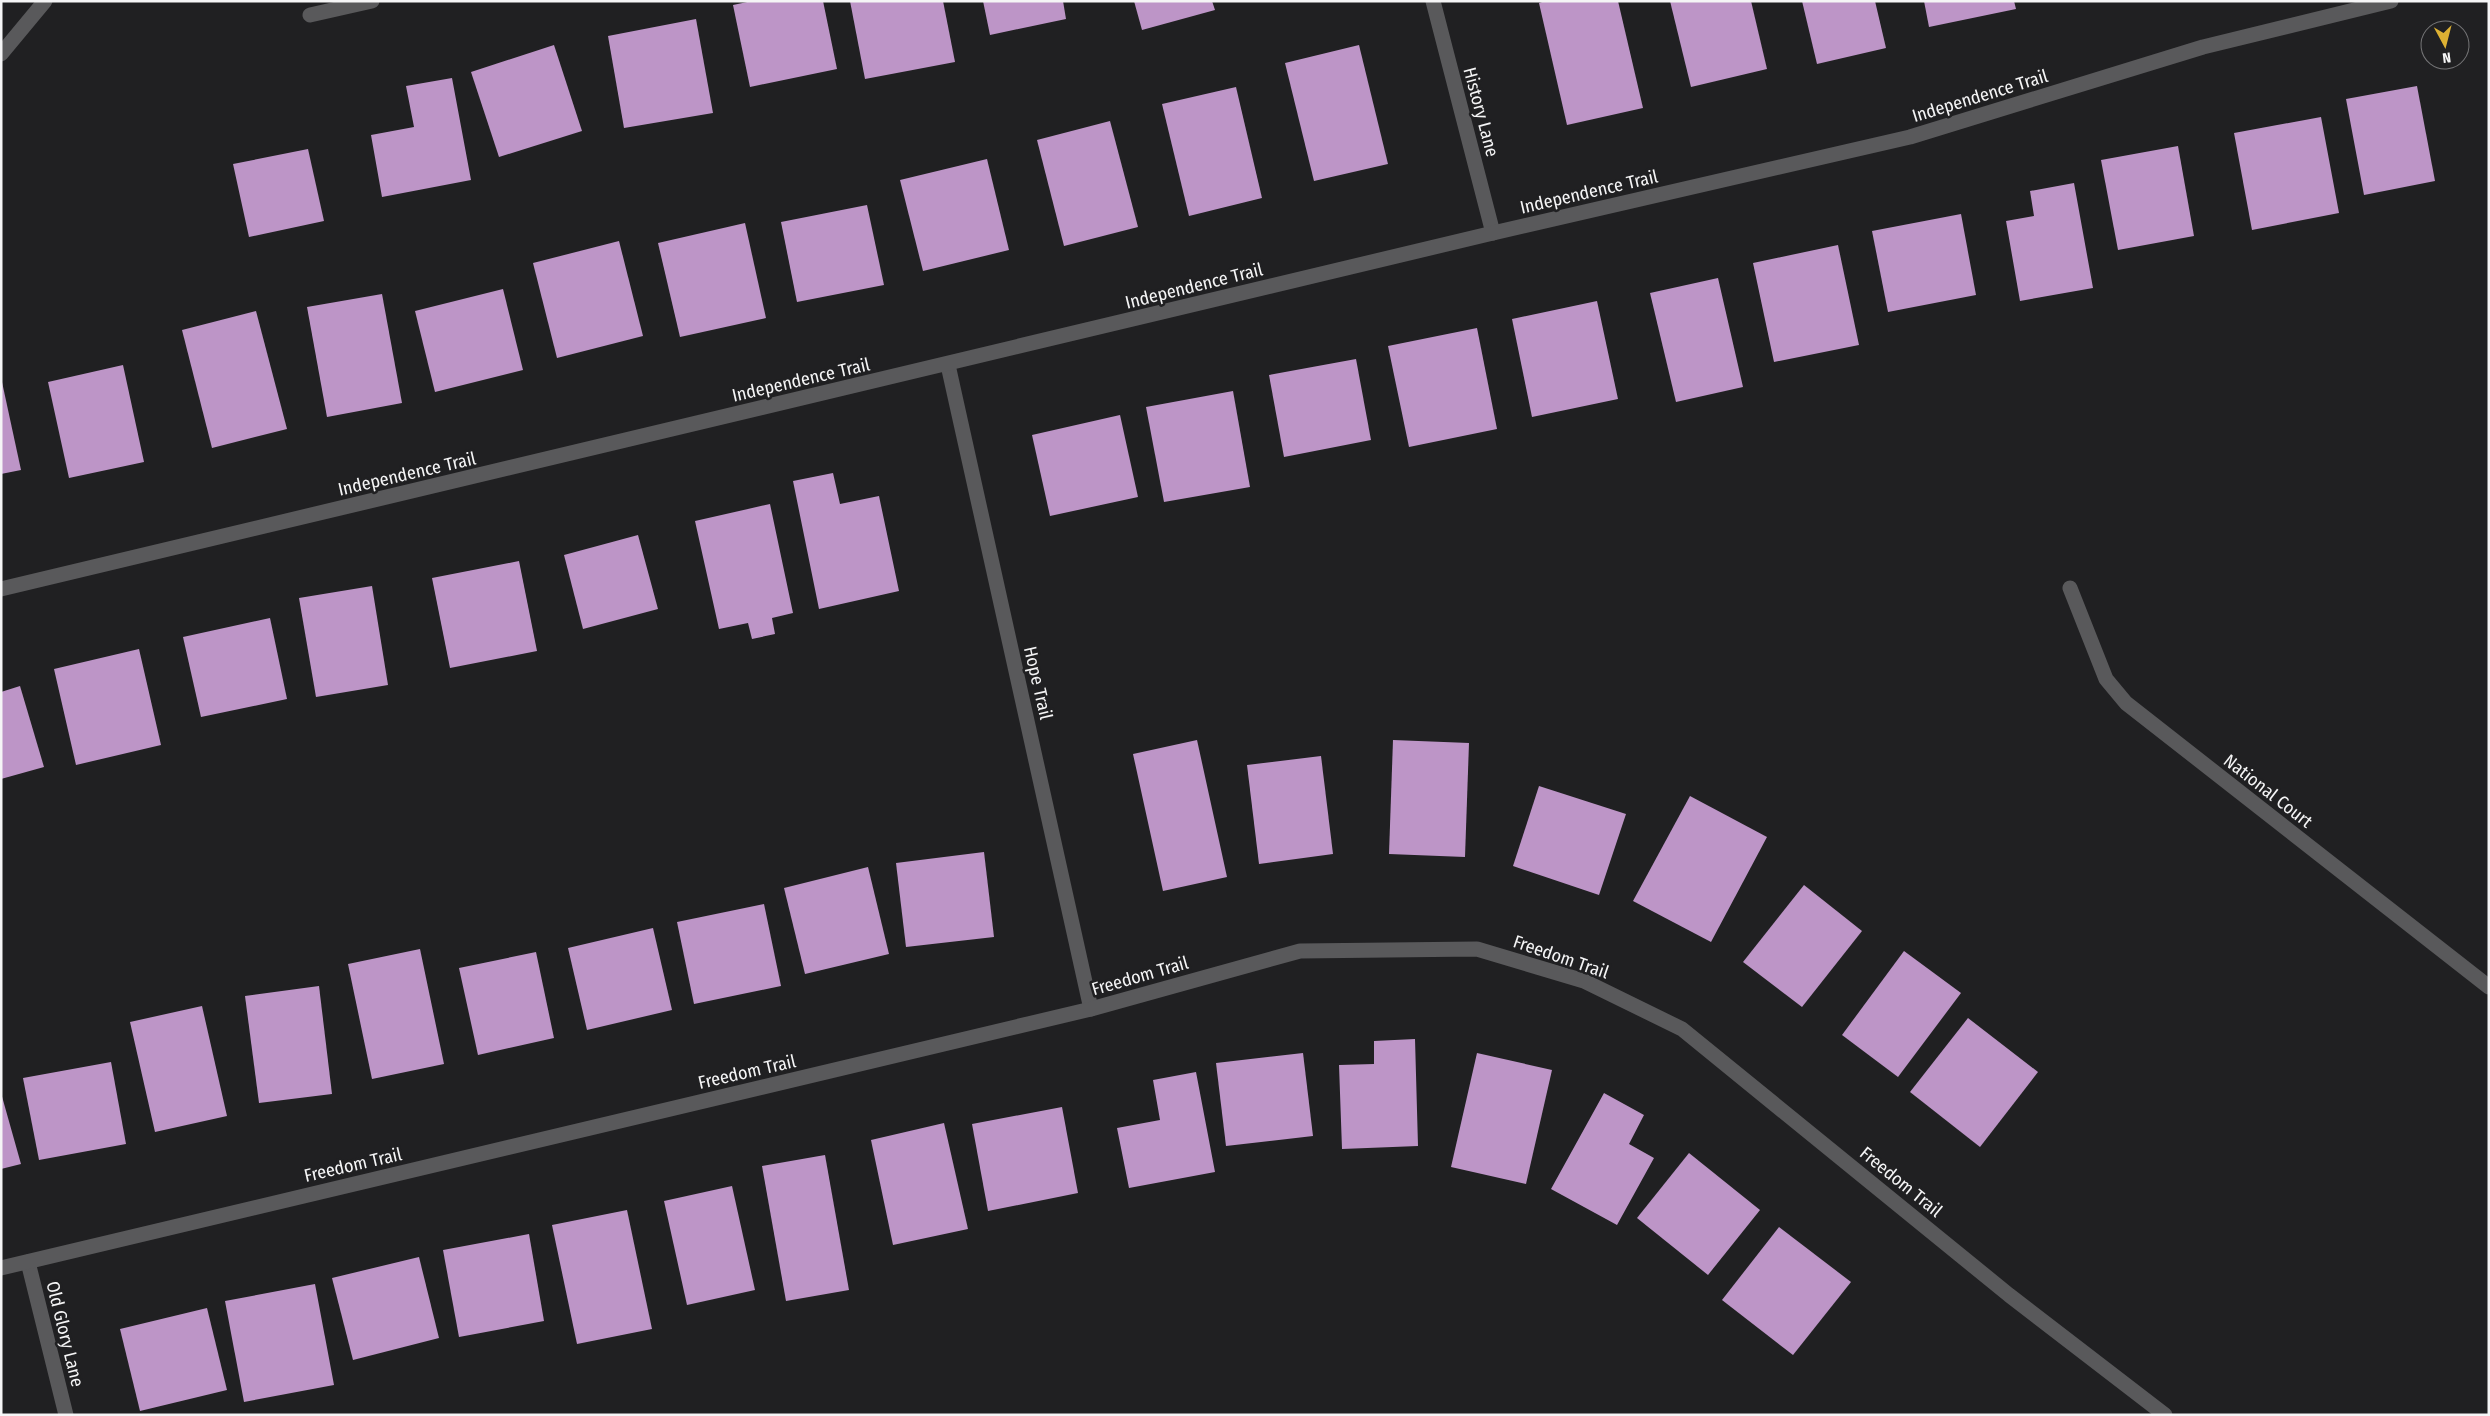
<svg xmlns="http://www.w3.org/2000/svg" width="2490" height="1416" font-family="'Fira Sans Condensed',sans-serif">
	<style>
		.building { fill: #bd95c7 }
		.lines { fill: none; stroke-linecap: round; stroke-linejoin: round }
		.minor { stroke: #59595b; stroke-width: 15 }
		.labels { text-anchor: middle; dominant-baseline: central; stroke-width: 5; stroke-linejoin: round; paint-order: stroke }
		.street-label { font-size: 18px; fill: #f5f5f6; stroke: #202022 }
	</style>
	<rect width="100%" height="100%" fill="#202022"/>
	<g class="building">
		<polygon points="752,1 823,1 837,69 750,87 733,5"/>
		<polygon points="850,1 943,1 955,62 865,79"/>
		<polygon points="983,1 1063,1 1066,19 990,35"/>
		<polygon points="1134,1 1212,1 1215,10 1142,30"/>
		<polygon points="1545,1 1618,1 1643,108 1567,125 1539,3"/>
		<polygon points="1670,1 1751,1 1767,69 1691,87"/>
		<polygon points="1802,1 1875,1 1886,48 1817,64"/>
		<polygon points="1924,1 2014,1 2016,9 1929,27"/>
		<polygon points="696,19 713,113 624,128 608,36"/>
		<polygon points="554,45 582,131 499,157 471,72"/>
		<polygon points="1359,45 1388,164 1314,181 1285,63"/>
		<polygon points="452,78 471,180 382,197 371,135 414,127 406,86"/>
		<polygon points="2417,86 2435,181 2364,195 2346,99"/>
		<polygon points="1236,87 1262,198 1189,216 1162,104"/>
		<polygon points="2321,117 2339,213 2252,230 2234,133"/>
		<polygon points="1110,121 1138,227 1064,246 1037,140"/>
		<polygon points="2178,146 2194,236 2118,250 2101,160"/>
		<polygon points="308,149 324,221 249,237 233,164"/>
		<polygon points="987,159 1009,250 923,271 900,180"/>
		<polygon points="2074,183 2093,288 2020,301 2006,221 2034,216 2030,191"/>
		<polygon points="867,205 884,285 797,302 781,222"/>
		<polygon points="1961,214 1976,295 1888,312 1872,231"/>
		<polygon points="745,223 766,318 680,337 658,243"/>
		<polygon points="619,241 643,336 557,358 533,263"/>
		<polygon points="1838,245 1859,345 1774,362 1753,263"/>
		<polygon points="1718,278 1743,387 1676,402 1650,293"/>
		<polygon points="503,289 523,370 435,392 415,311"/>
		<polygon points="382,294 402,403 327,417 307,307"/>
		<polygon points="1597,301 1618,399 1532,417 1512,319"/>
		<polygon points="256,311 287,429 212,448 182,330"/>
		<polygon points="1477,328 1497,429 1409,447 1388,346"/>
		<polygon points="1356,359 1371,440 1284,457 1269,375"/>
		<polygon points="123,365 144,462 69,478 48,382"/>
		<polygon points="2,382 21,470 1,474 1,383"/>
		<polygon points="1233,391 1250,487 1164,502 1146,407"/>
		<polygon points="1120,415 1138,497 1050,516 1032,435"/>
		<polygon points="833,473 840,504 879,496 899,591 819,609 793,481"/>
		<polygon points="770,504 793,613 772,618 775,634 752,639 748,623 719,629 695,521"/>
		<polygon points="638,535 658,609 583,629 564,555"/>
		<polygon points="519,561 537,651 450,668 432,578"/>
		<polygon points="372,586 388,685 316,697 299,598"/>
		<polygon points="270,618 287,699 201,717 183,637"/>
		<polygon points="139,649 161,745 76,765 54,669"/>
		<polygon points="20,686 44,767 1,779 1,692"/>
		<polygon points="1197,740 1227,877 1163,891 1133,754"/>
		<polygon points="1393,740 1469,743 1465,857 1389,854"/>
		<polygon points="1321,756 1333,854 1259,864 1247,765"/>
		<polygon points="1539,786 1626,814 1599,895 1513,866"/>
		<polygon points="1690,796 1767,837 1711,942 1633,901"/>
		<polygon points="984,852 994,937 906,947 896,863"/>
		<polygon points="868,867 889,954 805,974 784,888"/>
		<polygon points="1804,885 1862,931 1802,1007 1743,962"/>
		<polygon points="764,904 781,986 694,1004 677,922"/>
		<polygon points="653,928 672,1010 587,1030 568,948"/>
		<polygon points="420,949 444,1064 372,1079 348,964"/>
		<polygon points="1904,951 1961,993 1898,1077 1842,1035"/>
		<polygon points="536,952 554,1038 478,1055 459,968"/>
		<polygon points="319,986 332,1094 259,1103 245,996"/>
		<polygon points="202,1006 227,1116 155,1132 130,1022"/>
		<polygon points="1968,1018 2038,1072 1980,1147 1910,1092"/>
		<polygon points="1415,1039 1418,1146 1342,1149 1339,1065 1374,1064 1374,1041"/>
		<polygon points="1303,1053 1313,1136 1226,1146 1216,1063"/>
		<polygon points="1477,1053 1552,1070 1526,1184 1451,1167"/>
		<polygon points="111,1062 126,1144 39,1160 23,1078"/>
		<polygon points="1196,1072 1215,1172 1129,1188 1117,1128 1160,1120 1153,1080"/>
		<polygon points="1,1093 21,1164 1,1169"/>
		<polygon points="1604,1093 1644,1115 1629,1144 1654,1158 1617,1225 1551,1189"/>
		<polygon points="1062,1107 1078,1193 988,1211 972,1124"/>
		<polygon points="944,1123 968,1229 893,1245 871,1140"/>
		<polygon points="1689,1153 1760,1210 1708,1275 1637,1218"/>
		<polygon points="825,1155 849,1290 786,1301 762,1166"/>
		<polygon points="732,1186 755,1290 687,1305 664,1201"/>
		<polygon points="627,1210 652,1329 577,1344 552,1225"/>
		<polygon points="1779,1227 1851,1282 1793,1355 1722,1300"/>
		<polygon points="529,1234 544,1321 459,1337 443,1250"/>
		<polygon points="419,1257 439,1338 353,1360 332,1278"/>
		<polygon points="315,1284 334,1385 244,1402 225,1301"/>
		<polygon points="207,1308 227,1390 140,1411 120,1329"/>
	</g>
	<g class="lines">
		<g class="minor">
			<polyline points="1433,1 1493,233"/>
			<polyline points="310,15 372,1"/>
			<polyline points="1,54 45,1"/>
			<polyline points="948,365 1091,1009"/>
			<polyline points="2070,588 2106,679 2126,703 2489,987"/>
			<polyline points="1,589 1493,233 1910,137 2203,47 2391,1"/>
			<polyline points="28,1262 66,1415"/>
			<polyline points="1,1268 1091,1009 1300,951 1477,949 1584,981 1682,1029 2009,1295 2165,1415"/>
		</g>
	</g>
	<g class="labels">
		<g class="street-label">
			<text transform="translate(1980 96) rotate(-17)">Independence Trail</text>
			<text transform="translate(1481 112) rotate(75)">History Lane</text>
			<text transform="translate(1589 192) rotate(-13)">Independence Trail</text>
			<text transform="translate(1194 286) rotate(-14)">Independence Trail</text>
			<text transform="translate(801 380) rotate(-13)">Independence Trail</text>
			<text transform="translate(407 474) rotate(-13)">Independence Trail</text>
			<text transform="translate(1038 683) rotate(77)">Hope Trail</text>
			<text transform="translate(2268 791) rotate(38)">National Court</text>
			<text transform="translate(1561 957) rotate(19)">Freedom Trail</text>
			<text transform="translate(1140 976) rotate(-16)">Freedom Trail</text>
			<text transform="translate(747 1072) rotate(-13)">Freedom Trail</text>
			<text transform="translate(353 1165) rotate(-13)">Freedom Trail</text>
			<text transform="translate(1901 1182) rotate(39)">Freedom Trail</text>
			<text transform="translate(65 1334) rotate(76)">Old Glory Lane</text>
		</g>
	</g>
	<rect width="2490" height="1416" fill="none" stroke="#f5f5f6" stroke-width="5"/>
	<g transform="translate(2445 45) rotate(173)"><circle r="24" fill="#202022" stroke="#757577"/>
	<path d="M0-4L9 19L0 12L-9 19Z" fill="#ddb133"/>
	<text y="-8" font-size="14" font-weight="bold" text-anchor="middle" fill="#f5f5f6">N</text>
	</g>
</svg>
